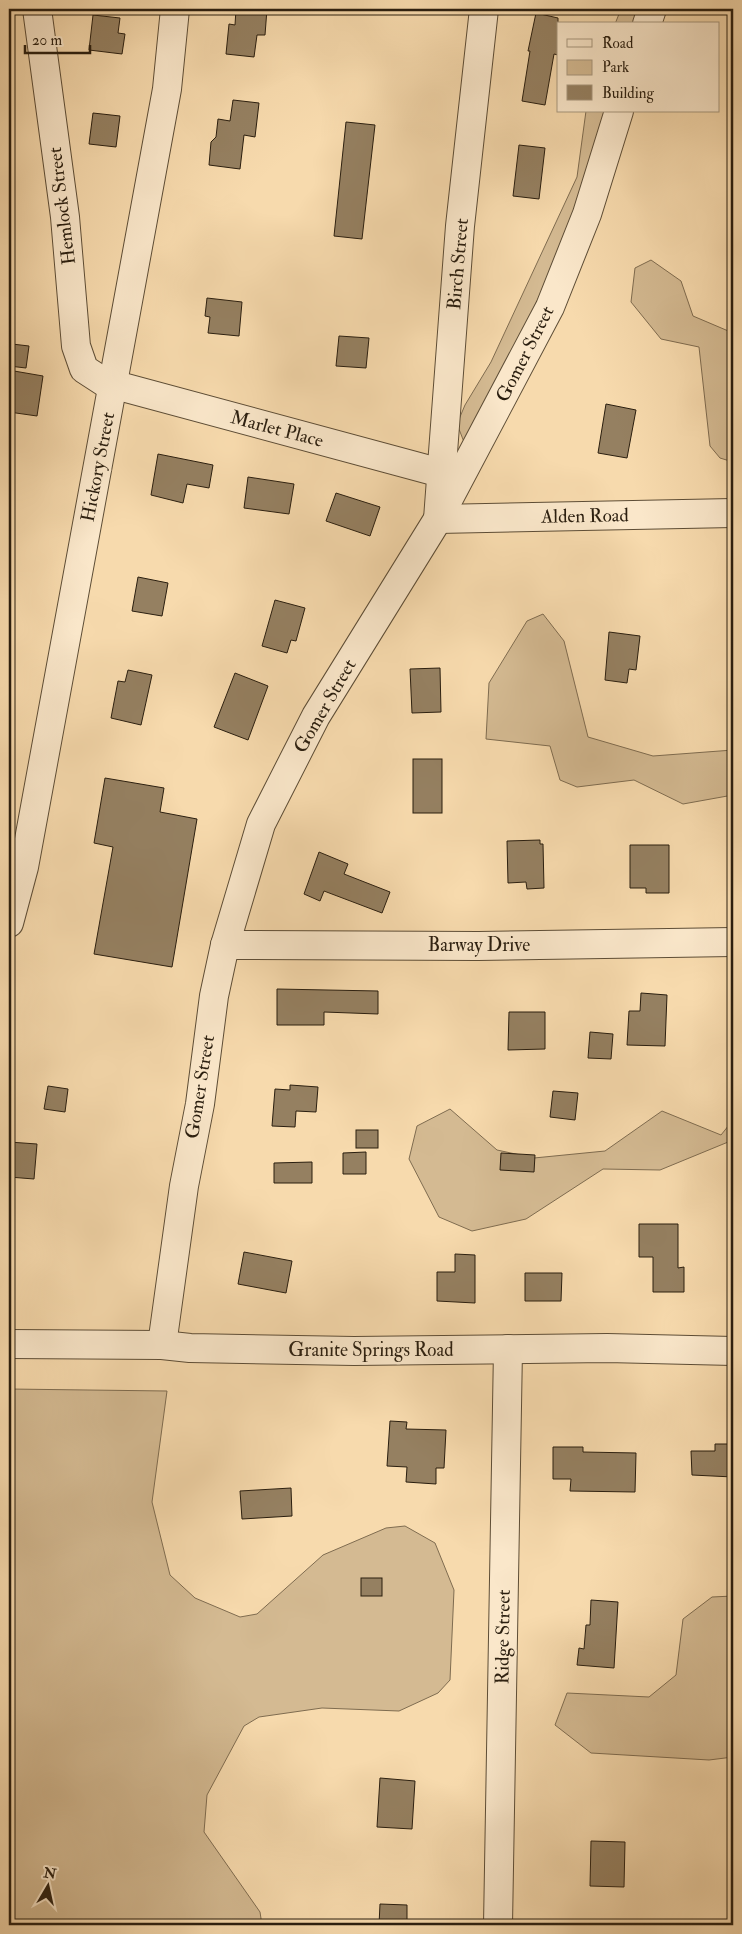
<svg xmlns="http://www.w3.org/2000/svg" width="742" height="1934" font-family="'IM FELL Double Pica',serif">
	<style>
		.green { fill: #d4ba92; stroke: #7f6c50 }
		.building { fill: #958061; stroke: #2a1e0f }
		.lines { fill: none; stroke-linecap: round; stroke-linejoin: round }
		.minor-casing { stroke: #5d4d36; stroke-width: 30 }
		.minor { stroke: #fae7ca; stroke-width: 28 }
		.labels { text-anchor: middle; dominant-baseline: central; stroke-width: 4.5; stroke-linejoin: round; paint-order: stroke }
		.street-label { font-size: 19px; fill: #2a1e0f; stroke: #fae7ca }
	</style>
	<rect width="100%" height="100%" fill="#f7daad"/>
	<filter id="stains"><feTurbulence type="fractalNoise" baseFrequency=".004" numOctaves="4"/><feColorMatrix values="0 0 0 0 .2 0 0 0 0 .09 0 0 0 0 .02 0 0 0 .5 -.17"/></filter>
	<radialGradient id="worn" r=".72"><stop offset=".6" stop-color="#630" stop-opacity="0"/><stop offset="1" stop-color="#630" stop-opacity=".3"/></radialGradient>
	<g class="green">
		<polygon points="621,9 642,9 637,24 615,24"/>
		<polygon points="586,111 610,111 577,217 489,402 464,442 457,424 465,405 491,362 577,177"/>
		<polygon points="651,260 681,281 693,316 733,333 733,462 720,458 710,446 699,347 661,339 631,302 635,268"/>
		<polygon points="543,614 564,641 588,737 653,756 733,750 733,795 683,804 634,780 577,787 560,780 550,746 486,739 489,683 527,621"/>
		<polygon points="450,1109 497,1150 534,1158 605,1151 662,1111 721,1135 733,1120 733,1140 660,1170 603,1169 526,1219 472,1231 439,1217 409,1159 417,1126"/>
		<polygon points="9,1389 167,1391 152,1502 170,1575 195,1598 240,1617 257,1614 323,1555 386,1528 405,1526 435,1543 454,1590 450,1680 438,1693 399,1711 322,1708 259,1717 244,1726 207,1795 204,1832 260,1912 262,1925 9,1925"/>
		<polygon points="733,1596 733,1757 709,1760 591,1753 555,1725 567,1693 649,1697 676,1675 683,1619 712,1597"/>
	</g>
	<g class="building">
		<polygon points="236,9 267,9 265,35 257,35 254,57 226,54 229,24 235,25"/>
		<polygon points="536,13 558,18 558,55 554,54 545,105 522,101 530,51 528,51"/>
		<polygon points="93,15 120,18 118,33 125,34 122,54 89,50"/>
		<polygon points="233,100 259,103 255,137 244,135 240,169 209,165 211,142 216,137 218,119 230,121"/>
		<polygon points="93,113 120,116 116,147 89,144"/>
		<polygon points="346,122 375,125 362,239 334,236"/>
		<polygon points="519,145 545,148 539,199 513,196"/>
		<polygon points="207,298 242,302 239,336 208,333 210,317 205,316"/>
		<polygon points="339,336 369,338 366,368 336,366"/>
		<polygon points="12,344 29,346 26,368 9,366"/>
		<polygon points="14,371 43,376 37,416 9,412"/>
		<polygon points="606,404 636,410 627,458 598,453"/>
		<polygon points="158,454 213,465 209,488 187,484 183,503 151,495"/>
		<polygon points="248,477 294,484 289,514 244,508"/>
		<polygon points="336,493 380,507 370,536 326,521"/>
		<polygon points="138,577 168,583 162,616 132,611"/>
		<polygon points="275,600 305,608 296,641 291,640 287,653 262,646"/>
		<polygon points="609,632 640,636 636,670 629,669 627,683 605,680"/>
		<polygon points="440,668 441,712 412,713 410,669"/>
		<polygon points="128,670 152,675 141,725 111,718 118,681 125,682"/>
		<polygon points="235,673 268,686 248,740 214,727"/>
		<rect x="413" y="759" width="29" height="54"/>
		<polygon points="105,778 164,788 160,812 197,819 172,967 94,954 113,847 94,843"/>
		<polygon points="540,840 540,844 543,844 544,888 527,889 526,882 508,883 507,841"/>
		<polygon points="630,845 669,845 669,893 646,893 646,888 630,888"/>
		<polygon points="319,852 348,864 344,874 390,892 382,913 324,891 320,901 304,894"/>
		<polygon points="277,989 378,991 378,1014 324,1012 324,1025 277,1025"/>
		<polygon points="641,993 667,995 665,1046 627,1045 629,1011 640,1011"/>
		<polygon points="509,1012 545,1012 545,1049 508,1050"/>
		<polygon points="590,1032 613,1034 611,1059 588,1058"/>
		<polygon points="290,1085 318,1087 316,1112 296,1111 295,1127 272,1126 275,1089 290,1090"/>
		<polygon points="48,1086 68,1089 65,1112 44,1109"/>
		<polygon points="553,1091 578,1093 575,1120 550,1117"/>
		<rect x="356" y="1130" width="22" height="18"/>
		<polygon points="9,1142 37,1144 34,1179 9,1177"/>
		<polygon points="366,1152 366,1174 343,1174 343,1153"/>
		<polygon points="501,1153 535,1155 534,1172 500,1170"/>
		<polygon points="312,1162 312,1183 274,1183 274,1163"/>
		<polygon points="639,1224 678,1224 678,1268 684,1267 684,1292 653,1292 653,1257 639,1257"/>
		<polygon points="244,1252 292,1261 286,1293 238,1284"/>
		<polygon points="455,1254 475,1255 475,1303 437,1301 437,1272 455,1272"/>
		<polygon points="525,1273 562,1273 561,1301 525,1301"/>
		<polygon points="390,1421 407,1422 406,1429 446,1430 444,1468 436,1468 436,1484 406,1482 407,1467 387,1466"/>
		<polygon points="715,1444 733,1444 733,1477 692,1475 691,1451 715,1451"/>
		<polygon points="553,1447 583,1447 583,1452 636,1453 635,1492 570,1491 571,1479 553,1479"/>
		<polygon points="291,1488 292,1516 242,1519 240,1491"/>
		<rect x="361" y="1578" width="21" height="18"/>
		<polygon points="591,1600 618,1602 614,1668 577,1665 579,1648 584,1649 586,1625 590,1625"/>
		<polygon points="380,1778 415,1781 412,1829 377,1827"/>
		<polygon points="591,1841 625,1842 624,1887 590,1886"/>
		<polygon points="380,1904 407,1905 407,1925 379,1925"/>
	</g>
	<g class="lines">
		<g class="minor-casing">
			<g id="minor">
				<polyline points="37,9 65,217 76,346 84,369 104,382 441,473"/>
				<polyline points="484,9 460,226 438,519 733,513"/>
				<polyline points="647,24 652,9"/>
				<polyline points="9,923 24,867 167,89 175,9"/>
				<polyline points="225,945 478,946 733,942"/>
				<polyline points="9,1344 162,1345 190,1348 354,1351 607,1348 733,1351"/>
				<polyline points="162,1345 184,1186 200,1104 214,996 225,945 261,824 316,716 438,519 550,307 587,214 619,111"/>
				<polyline points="498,1925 508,1349"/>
			</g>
		</g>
		<use href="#minor" class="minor"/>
	</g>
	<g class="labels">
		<g class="street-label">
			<text transform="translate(62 206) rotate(-97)">Hemlock Street</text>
			<text transform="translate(458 264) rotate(-85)">Birch Street</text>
			<text transform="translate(525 354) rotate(-63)">Gomer Street</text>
			<text transform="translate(277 429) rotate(15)">Marlet Place</text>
			<text transform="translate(98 467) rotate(-79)">Hickory Street</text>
			<text transform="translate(585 516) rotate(-1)">Alden Road</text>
			<text transform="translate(325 706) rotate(-60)">Gomer Street</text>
			<text x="479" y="945">Barway Drive</text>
			<text transform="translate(200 1087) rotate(-81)">Gomer Street</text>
			<text x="371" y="1350">Granite Springs Road</text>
			<text transform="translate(503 1637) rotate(-89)">Ridge Street</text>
		</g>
	</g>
	<rect width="742" height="1934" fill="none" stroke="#f7daad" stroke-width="30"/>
	<rect x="10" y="10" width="722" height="1914" fill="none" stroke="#2a1e0f" stroke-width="2.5"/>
	<rect x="15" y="15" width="712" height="1904" fill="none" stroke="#2a1e0f"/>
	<rect x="557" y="22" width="162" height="90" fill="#fae7ca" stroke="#a7977f"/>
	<rect x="567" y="39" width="25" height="8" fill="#fae7ca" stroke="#a7977f"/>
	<text x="602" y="48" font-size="15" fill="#2a1e0f">Road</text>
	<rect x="567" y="60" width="25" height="15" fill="#d4ba92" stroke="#a7977f"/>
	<text x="602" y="72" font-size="15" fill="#2a1e0f">Park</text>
	<rect x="567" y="85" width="25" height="15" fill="#958061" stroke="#a7977f"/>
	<text x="602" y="98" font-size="15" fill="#2a1e0f">Building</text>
	<g transform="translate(48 1886) rotate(9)" stroke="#fae7ca" stroke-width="4" paint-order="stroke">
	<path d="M0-4L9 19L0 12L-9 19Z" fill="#2a1e0f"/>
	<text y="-8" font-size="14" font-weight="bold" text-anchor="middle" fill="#2a1e0f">N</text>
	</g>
	<path d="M25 45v8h65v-8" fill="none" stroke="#2a1e0f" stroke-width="2.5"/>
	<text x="32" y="45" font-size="15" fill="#2a1e0f" stroke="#fae7ca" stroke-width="4" paint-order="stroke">20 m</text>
	<rect width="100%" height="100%" filter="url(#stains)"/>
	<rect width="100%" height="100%" fill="url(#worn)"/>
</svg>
